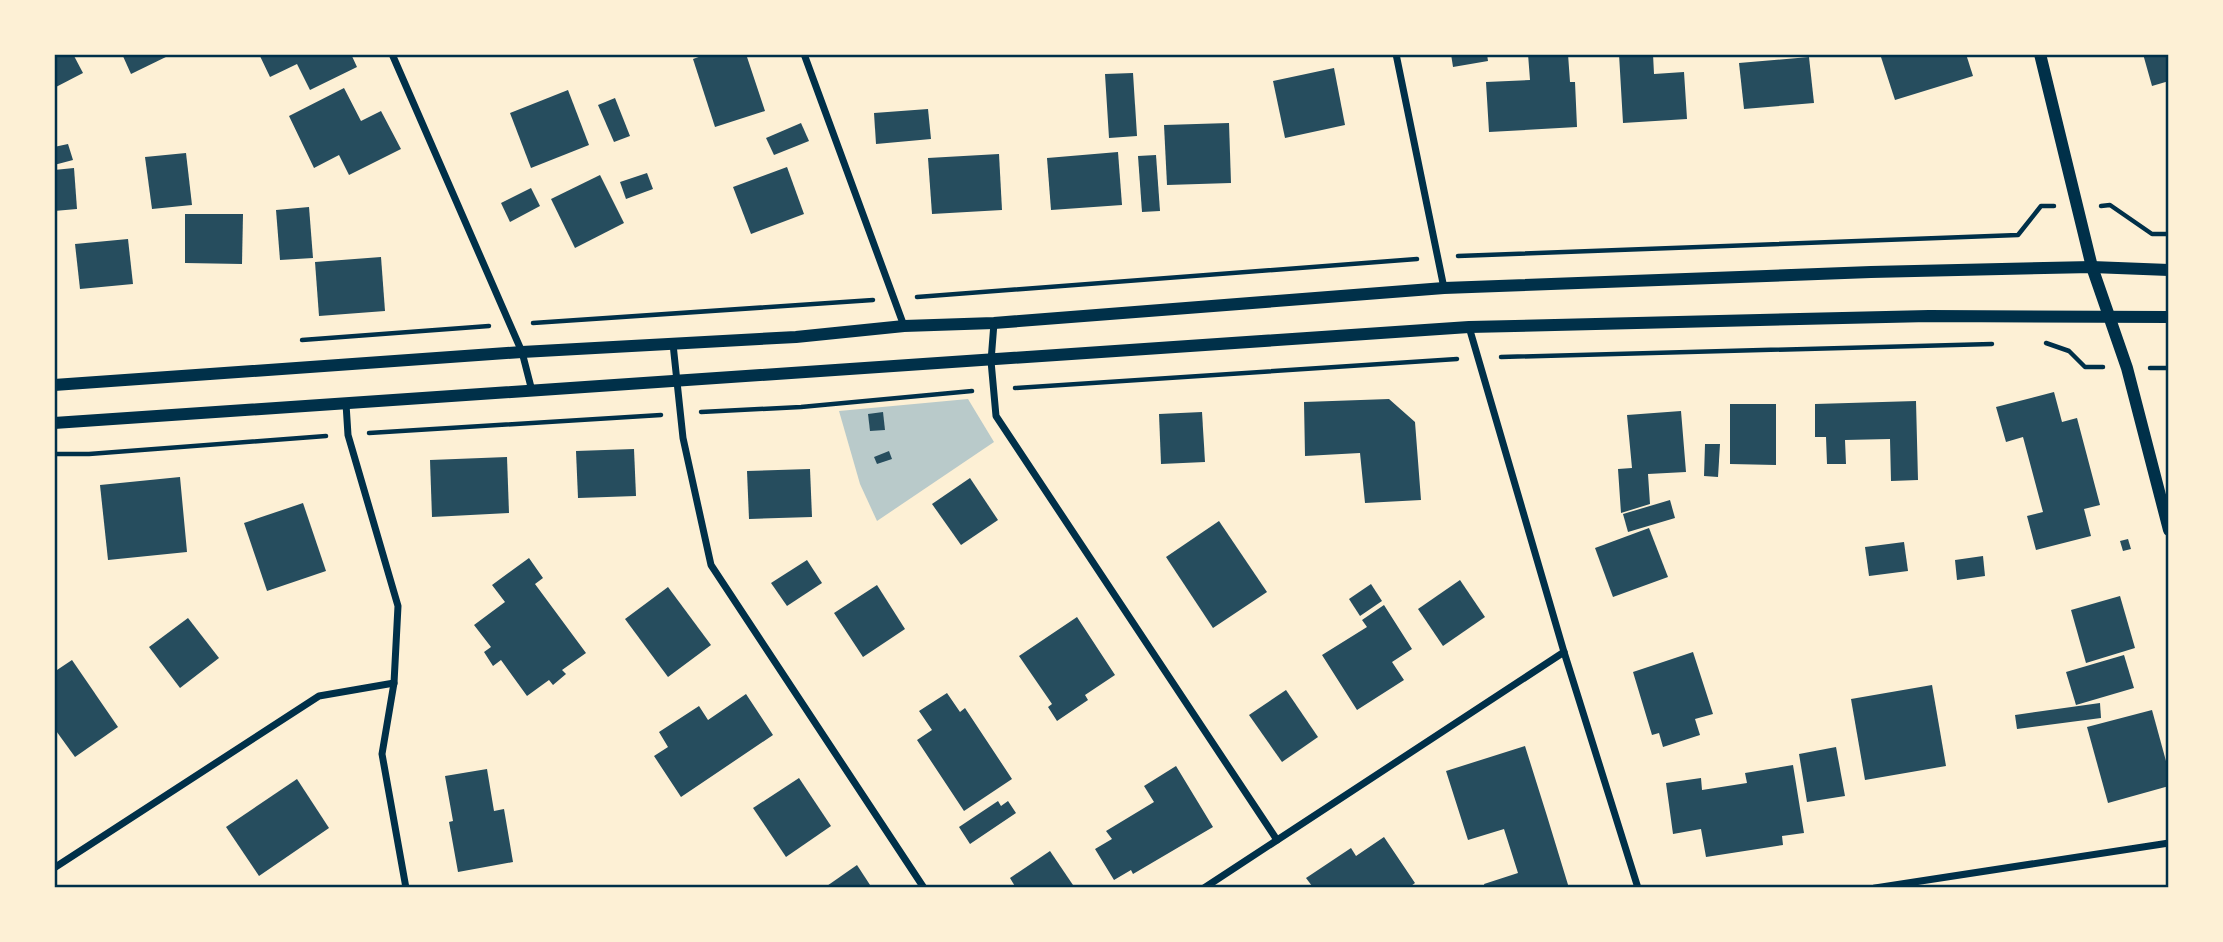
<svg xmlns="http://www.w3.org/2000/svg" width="2223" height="942" font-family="Commissioner,sans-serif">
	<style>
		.green { fill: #b9caca }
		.building { fill: #264d5e }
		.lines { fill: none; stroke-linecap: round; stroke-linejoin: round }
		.path { stroke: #003049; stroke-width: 4.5 }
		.minor { stroke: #003049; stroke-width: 7 }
		.tertiary { stroke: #003049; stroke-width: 12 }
		.neatline { fill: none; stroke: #003049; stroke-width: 2.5 }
	</style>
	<rect width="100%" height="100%" fill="#fdf0d5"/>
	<polygon class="green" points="968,399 994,442 877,521 860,484 839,411"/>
	<g class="building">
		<polygon points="54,54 73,54 83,73 54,88"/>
		<polygon points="122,54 172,54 131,74"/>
		<polygon points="259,54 351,54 357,67 310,90 297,64 270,77"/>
		<polygon points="707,54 746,54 765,111 715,127 693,59"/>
		<polygon points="1451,54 1487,54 1488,61 1453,67"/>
		<polygon points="1528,54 1568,54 1570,82 1575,82 1577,127 1489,132 1486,82 1530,80"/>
		<polygon points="1619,54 1653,54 1654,74 1684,72 1687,119 1623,123"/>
		<polygon points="1880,54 1966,54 1973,76 1895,100"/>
		<polygon points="2143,54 2169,54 2169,81 2152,86"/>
		<polygon points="1809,57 1814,103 1744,109 1739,63"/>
		<polygon points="1334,68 1345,125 1285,138 1273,81"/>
		<polygon points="1133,73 1137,136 1109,138 1105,74"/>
		<polygon points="344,88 361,121 381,111 401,149 349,175 339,155 314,168 289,116"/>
		<polygon points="568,90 589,145 531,168 510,113"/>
		<polygon points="615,98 630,136 614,142 598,105"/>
		<polygon points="928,109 931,139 876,144 874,113"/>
		<polygon points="801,123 809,141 774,155 766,138"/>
		<polygon points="1229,123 1231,183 1167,185 1164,125"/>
		<polygon points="68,144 73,160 54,165 54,147"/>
		<polygon points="1118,152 1122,205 1051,210 1047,158"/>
		<polygon points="186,153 192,205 152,209 145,157"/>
		<polygon points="999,154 1002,210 932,214 928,158"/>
		<polygon points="1156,155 1160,211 1142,212 1138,156"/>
		<polygon points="787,167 804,214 751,234 733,187"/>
		<polygon points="74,168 77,209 54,211 54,170"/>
		<polygon points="647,173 653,189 626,199 620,182"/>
		<polygon points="600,175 624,223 575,248 551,199"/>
		<polygon points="531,188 540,206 510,222 501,203"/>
		<polygon points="309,207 313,258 280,260 276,210"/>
		<polygon points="185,214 243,214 242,264 185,263"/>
		<polygon points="128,239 133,284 80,289 75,244"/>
		<polygon points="381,257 385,311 319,316 315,262"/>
		<polygon points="2054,392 2062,422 2077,418 2100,505 2084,509 2091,536 2036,550 2027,516 2043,512 2023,437 2006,442 1996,407"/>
		<polygon points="1389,399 1415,422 1421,500 1365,503 1360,453 1305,456 1304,402"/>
		<polygon points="1916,401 1918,480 1891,481 1890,439 1845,440 1846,464 1827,464 1826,437 1815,437 1815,404"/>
		<polygon points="1730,404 1776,404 1776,465 1730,464"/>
		<polygon points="1681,411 1686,472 1648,474 1650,504 1621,513 1618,469 1632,468 1627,415"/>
		<polygon points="883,412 885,430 870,431 868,414"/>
		<polygon points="1202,412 1205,462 1161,464 1159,414"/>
		<polygon points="1705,444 1720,444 1718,477 1704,476"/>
		<polygon points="634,449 636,496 578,498 576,451"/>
		<polygon points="889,451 892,459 877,464 874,457"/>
		<polygon points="507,457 509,513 432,517 430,460"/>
		<polygon points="810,469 812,517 749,519 747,471"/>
		<polygon points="180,477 187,552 108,560 100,485"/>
		<polygon points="970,478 998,520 961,545 932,504"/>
		<polygon points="1670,500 1675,518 1628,532 1623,514"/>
		<polygon points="303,503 326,571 267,591 244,523"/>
		<polygon points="1219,521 1267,592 1213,628 1166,557"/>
		<polygon points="1649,528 1668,577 1613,597 1595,548"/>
		<polygon points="2128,539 2131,549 2123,551 2120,541"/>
		<polygon points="1904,542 1908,571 1869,576 1865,547"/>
		<polygon points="1983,556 1985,576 1957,580 1955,560"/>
		<polygon points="529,558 543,578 535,584 586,653 562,670 566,674 553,685 549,680 527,696 501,660 493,666 484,652 491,647 474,625 505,602 492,585"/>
		<polygon points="807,560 822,583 787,606 771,583"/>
		<polygon points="1460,580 1485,617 1443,646 1418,609"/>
		<polygon points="1371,584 1382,601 1360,616 1349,599"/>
		<polygon points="877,585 905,629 863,657 834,613"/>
		<polygon points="668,587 711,645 668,677 625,619"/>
		<polygon points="2120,596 2135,648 2086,663 2071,610"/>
		<polygon points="1384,605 1412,649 1392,662 1404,680 1357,710 1322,655 1367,627 1362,620"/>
		<polygon points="1077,617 1115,675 1085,695 1088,700 1057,721 1048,707 1052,704 1019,656"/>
		<polygon points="188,618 219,658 180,688 149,647"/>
		<polygon points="1693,652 1713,714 1695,719 1700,735 1663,747 1659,733 1652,735 1633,672"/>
		<polygon points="2124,655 2134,688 2076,705 2066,672"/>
		<polygon points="72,660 118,727 75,757 54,728 54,672"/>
		<polygon points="1932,685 1946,766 1865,780 1851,699"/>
		<polygon points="1286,690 1318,737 1282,762 1249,715"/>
		<polygon points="947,693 960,712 965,708 1012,779 964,811 917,740 932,730 919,711"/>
		<polygon points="746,694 773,735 681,797 654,756 668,747 659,732 699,706 708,720"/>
		<polygon points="2100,703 2101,718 2017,729 2015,715"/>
		<polygon points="2152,710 2169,772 2169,786 2108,803 2087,727"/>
		<polygon points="1525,746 1547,816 1569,888 1485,888 1484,884 1518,873 1504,829 1468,840 1446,771"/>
		<polygon points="1836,747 1845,796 1807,802 1799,754"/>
		<polygon points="1793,765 1804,833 1782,836 1783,845 1706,857 1701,829 1673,834 1666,783 1701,778 1702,790 1747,783 1745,773"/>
		<polygon points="1176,766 1213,827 1133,874 1131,870 1114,880 1095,849 1112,839 1106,831 1154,802 1144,786"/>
		<polygon points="487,769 494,811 504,809 513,862 458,872 449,822 453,821 445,776"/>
		<polygon points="799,778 831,826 786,857 753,808"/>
		<polygon points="297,779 329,828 259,876 226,827"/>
		<polygon points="998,801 1001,806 1008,801 1016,813 970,844 959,827"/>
		<polygon points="1384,837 1415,883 1408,888 1309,888 1312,886 1306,878 1351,848 1356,856"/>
		<polygon points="1050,851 1075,888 1016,888 1010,878"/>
		<polygon points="857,865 872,888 824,888"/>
	</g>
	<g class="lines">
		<g class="path">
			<polyline points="2101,206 2110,205 2152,234 2169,234"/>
			<polyline points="1458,256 2018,235 2041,206 2054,206"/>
			<polyline points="917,297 1417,259"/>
			<polyline points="533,323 873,300"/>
			<polyline points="302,340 489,326"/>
			<polyline points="2046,343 2069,351 2085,367 2103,367"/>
			<polyline points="1501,357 1992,344"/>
			<polyline points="2150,368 2169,368"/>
			<polyline points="1015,388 1457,359"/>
			<polyline points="701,412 801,407 972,391"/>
			<polyline points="369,433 661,415"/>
			<polyline points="54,454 89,454 326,436"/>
		</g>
		<g class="minor">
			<polyline points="392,54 522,352 532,391"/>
			<polyline points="804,54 904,326"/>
			<polyline points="1396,54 1444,288"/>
			<polyline points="994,323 991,361 996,416 1277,840"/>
			<polyline points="1469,327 1564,652 1638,888"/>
			<polyline points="673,344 683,438 711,565 924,888"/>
			<polyline points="346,404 348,435 398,606 394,683 382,754 406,888"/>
			<polyline points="54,868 319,696 394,683"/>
			<polyline points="1204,888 1564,652"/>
			<polyline points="1875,888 2169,843"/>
		</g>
		<g class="tertiary">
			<polyline points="2040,54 2092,267 2127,368 2169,530"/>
			<polyline points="54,385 522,352 796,337 904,326 994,323 1444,288 1871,272 2092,267 2169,270"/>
			<polyline points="54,423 1469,327 1929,316 2169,317"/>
		</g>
	</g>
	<rect width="2223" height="942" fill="none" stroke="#fdf0d5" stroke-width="112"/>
	<rect x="56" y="56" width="2111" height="830" class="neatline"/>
</svg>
